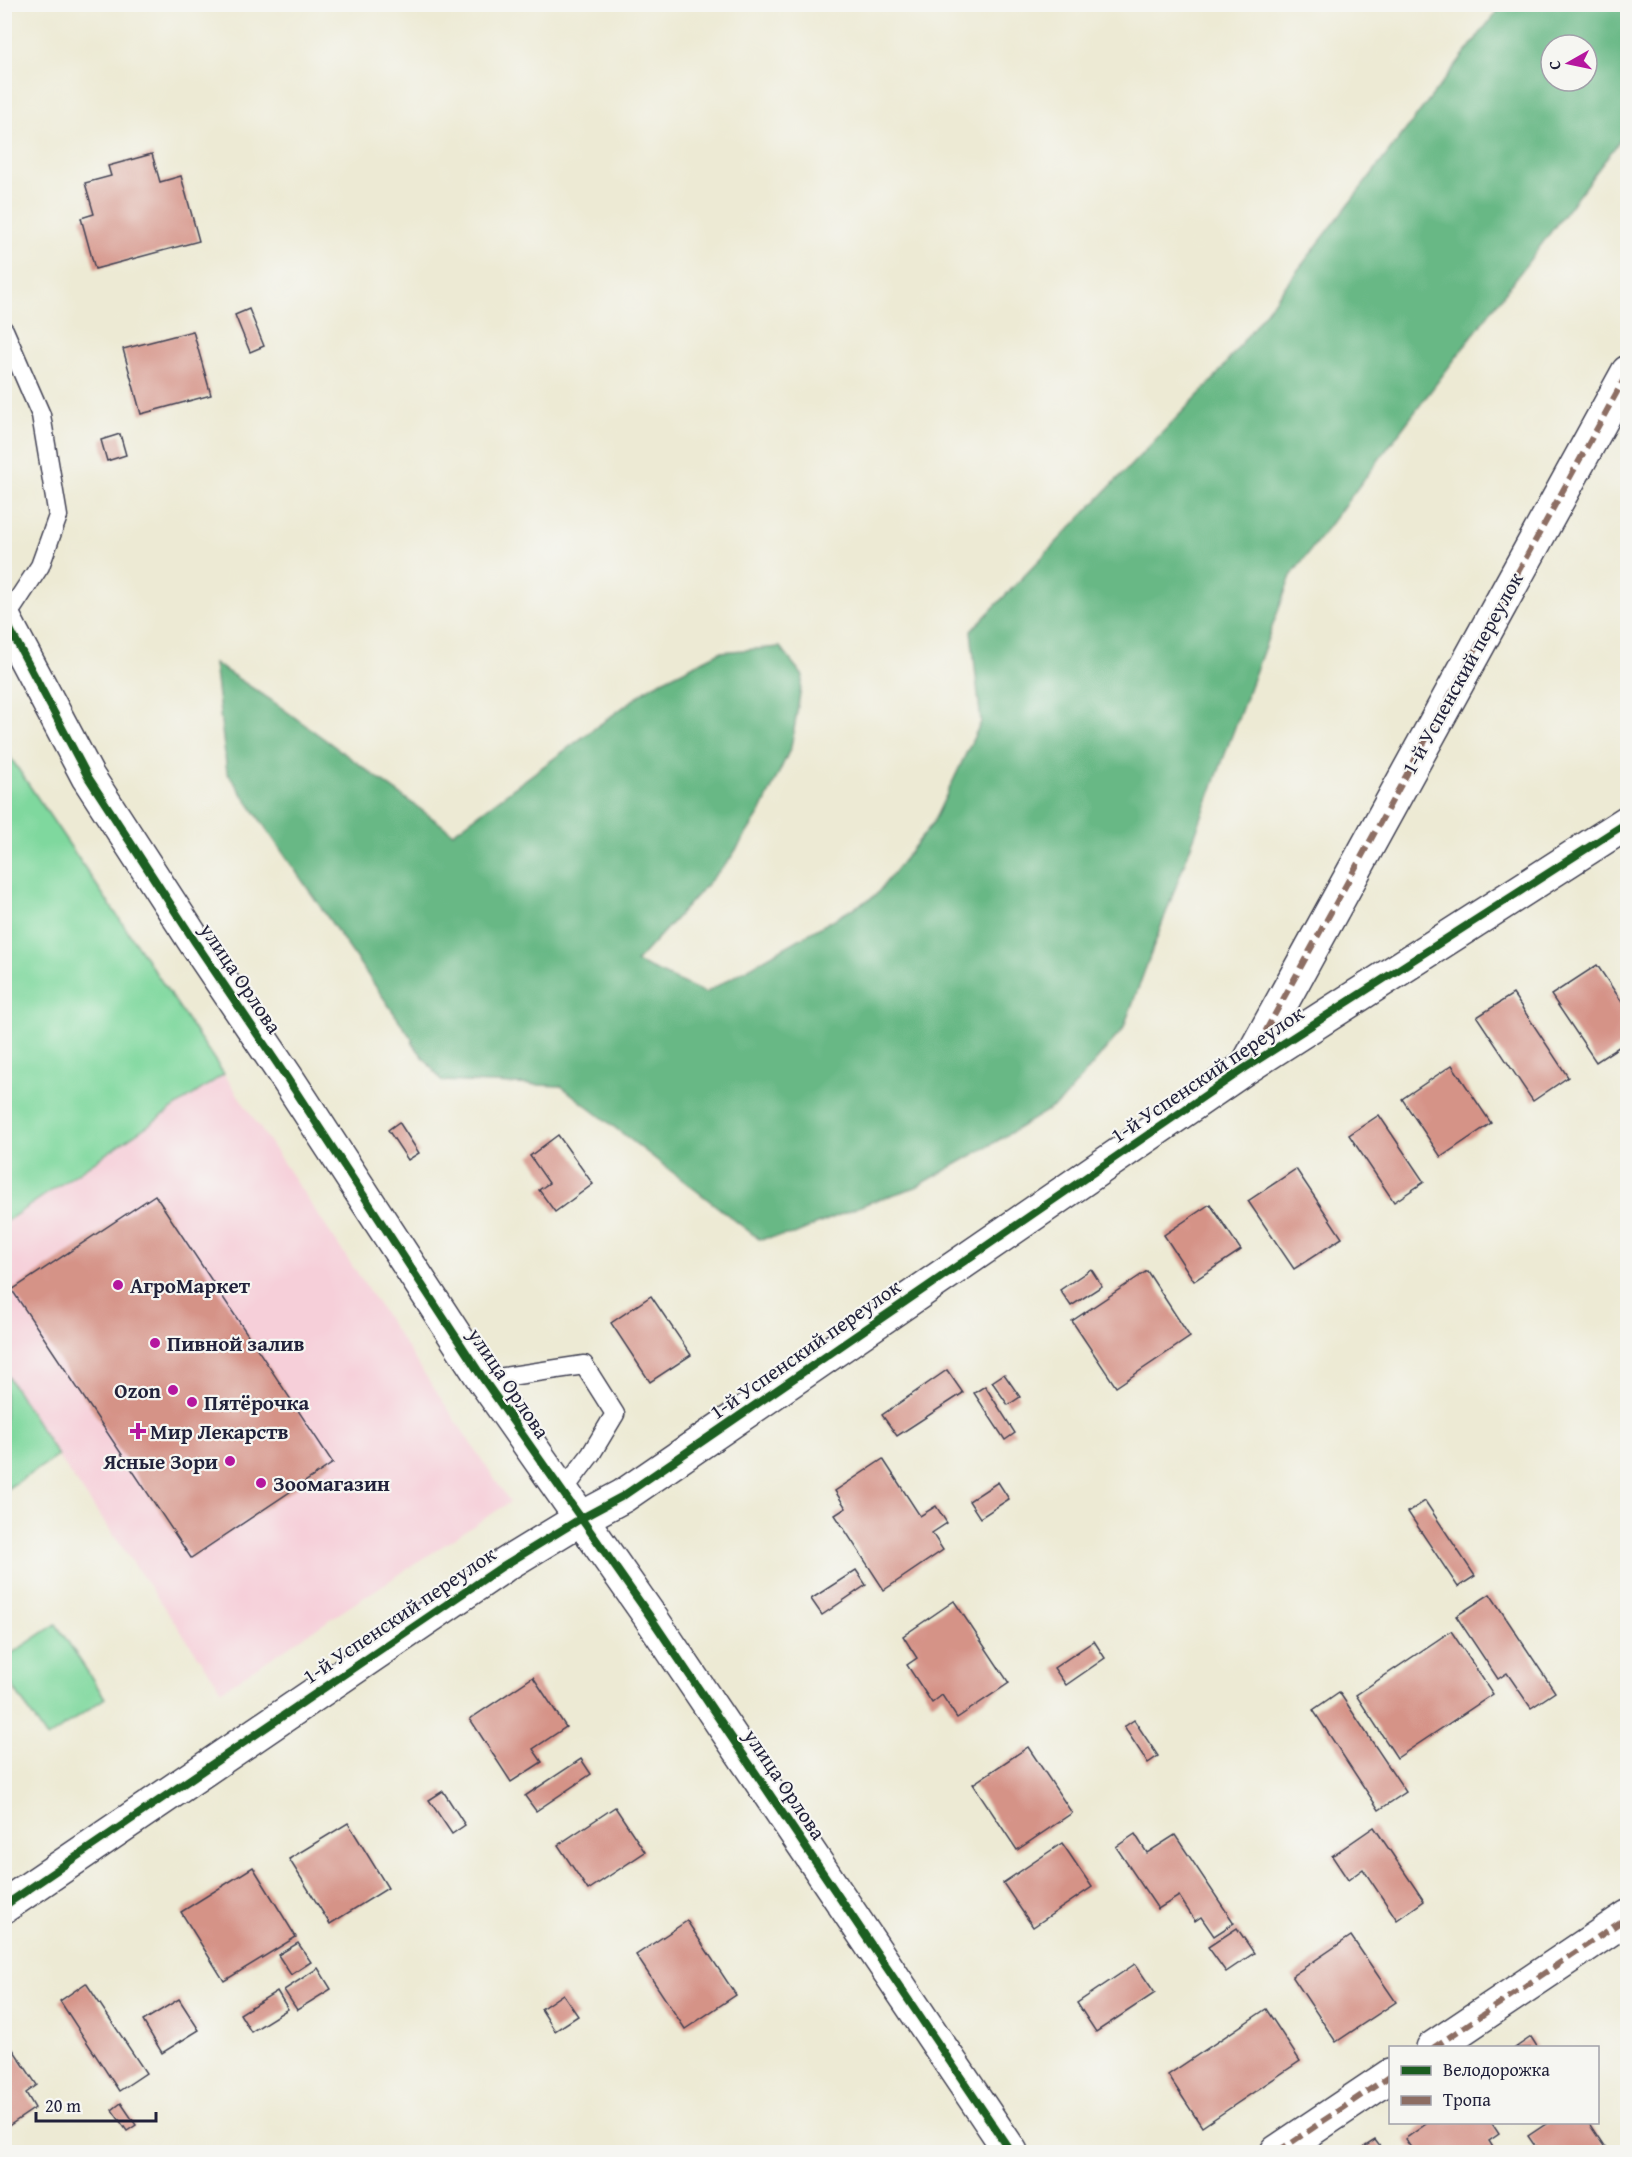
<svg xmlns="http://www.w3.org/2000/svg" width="1632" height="2157" font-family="'Gentium Book Plus',serif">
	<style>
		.built { fill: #f6cfd9 }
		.green { fill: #7fd89e; stroke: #507d6c; stroke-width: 1.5 }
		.forest { fill: #67b885; stroke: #446d60; stroke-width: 1.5; fill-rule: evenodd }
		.building { fill: #d59387 }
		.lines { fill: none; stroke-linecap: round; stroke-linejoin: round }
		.service-casing { stroke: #404052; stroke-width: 21 }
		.minor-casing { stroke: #404052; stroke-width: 36 }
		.service { stroke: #fff; stroke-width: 18 }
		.minor { stroke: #fff; stroke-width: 33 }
		.quiet { stroke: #8d6e63; stroke-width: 6; stroke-dasharray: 12 6; stroke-linecap: butt }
		.cycleway-casing { stroke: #f6f6f2; stroke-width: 11 }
		.cycleway { stroke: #1b5e20; stroke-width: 8 }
		.poi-dot { fill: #b5179e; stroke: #f6f6f2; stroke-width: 2 }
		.labels { text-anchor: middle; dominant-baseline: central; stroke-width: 4.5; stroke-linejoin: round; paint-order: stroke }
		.street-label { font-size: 21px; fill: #22223b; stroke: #f6f6f2 }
		.poi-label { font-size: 21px; font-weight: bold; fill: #22223b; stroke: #f6f6f2; text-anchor: start }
	</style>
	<rect width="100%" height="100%" fill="#f6f6f2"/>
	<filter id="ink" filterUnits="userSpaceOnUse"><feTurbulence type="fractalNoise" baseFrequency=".0167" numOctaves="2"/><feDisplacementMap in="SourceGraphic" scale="12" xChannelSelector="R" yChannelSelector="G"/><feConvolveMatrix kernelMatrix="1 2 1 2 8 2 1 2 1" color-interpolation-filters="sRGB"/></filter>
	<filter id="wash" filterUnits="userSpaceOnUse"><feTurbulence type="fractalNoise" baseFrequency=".008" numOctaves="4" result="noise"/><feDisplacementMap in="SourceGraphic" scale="24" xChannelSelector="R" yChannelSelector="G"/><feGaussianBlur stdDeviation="1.35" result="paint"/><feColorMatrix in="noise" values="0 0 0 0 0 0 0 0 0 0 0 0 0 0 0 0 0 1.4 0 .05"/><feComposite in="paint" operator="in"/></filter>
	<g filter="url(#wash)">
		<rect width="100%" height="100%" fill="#edead4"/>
		<polygon class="built" points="224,1074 510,1502 222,1690 58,1456 5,1372 5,1222"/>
		<g class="green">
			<polygon points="4,748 224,1074 5,1222 4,1222"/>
			<polygon points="5,1372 58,1456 5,1490 4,1490"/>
			<polygon points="56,1624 105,1698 47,1738 5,1675 5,1658"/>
		</g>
		<path class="forest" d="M1502 5H1627V131L1291 576 1123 1029 1060 1103 997 1141 916 1187 868 1203 794 1234 759 1239 561 1086 442 1081 413 1044 412 1039 227 772 214 663 271 700 453 833 652 686 720 652 780 647 803 676 791 747 760 813 730 859 636 962 705 993 875 896 933 823 981 722 971 631 1214 379ZM1551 45H1587V81H1551Z"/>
		<g id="blocks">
			<g class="building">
				<polygon points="152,154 160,182 181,176 199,241 95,269 81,218 94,214 85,183 111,176 108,166"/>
				<polygon points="249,309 264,346 250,352 235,315"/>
				<polygon points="193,331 211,395 141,414 123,349"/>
				<polygon points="120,434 126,455 107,461 101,440"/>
				<polygon points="1597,965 1628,1011 1628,1041 1596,1062 1551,995"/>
				<polygon points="1513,994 1568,1077 1533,1101 1477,1017"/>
				<polygon points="1452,1065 1491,1123 1441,1157 1402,1099"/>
				<polygon points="1379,1115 1424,1182 1394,1202 1349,1135"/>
				<polygon points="399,1122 419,1153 408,1160 388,1130"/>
				<polygon points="558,1135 593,1184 555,1212 539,1190 549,1183 530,1156"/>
				<polygon points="1296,1169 1342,1238 1294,1269 1248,1201"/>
				<polygon points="155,1195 333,1463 191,1558 12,1290"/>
				<polygon points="1210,1204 1241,1250 1194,1281 1164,1235"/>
				<polygon points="1091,1269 1102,1286 1071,1306 1060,1290"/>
				<polygon points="1147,1271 1190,1337 1116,1387 1072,1321"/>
				<polygon points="651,1296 691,1355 650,1382 611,1323"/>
				<polygon points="947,1370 963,1393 897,1436 882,1415"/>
				<polygon points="1004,1374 1020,1397 1008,1405 992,1382"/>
				<polygon points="985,1386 1015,1433 1005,1440 974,1393"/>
				<polygon points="883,1459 920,1516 936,1506 947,1523 932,1533 943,1550 884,1590 835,1515 846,1508 835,1491"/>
				<polygon points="998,1482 1009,1499 980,1518 969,1501"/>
				<polygon points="1425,1501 1475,1576 1458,1587 1408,1512"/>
				<polygon points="856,1570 866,1585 822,1615 811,1599"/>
				<polygon points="1490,1594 1555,1692 1531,1708 1507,1673 1498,1679 1456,1616"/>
				<polygon points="954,1601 1009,1683 957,1718 942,1695 932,1703 907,1665 917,1658 903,1636"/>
				<polygon points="1451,1631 1493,1694 1397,1758 1356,1695"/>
				<polygon points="1094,1641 1105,1658 1066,1685 1054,1668"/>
				<polygon points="533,1677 566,1727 533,1749 542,1762 511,1782 470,1719"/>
				<polygon points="1339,1692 1406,1792 1379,1810 1313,1710"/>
				<polygon points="1134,1720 1158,1756 1148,1763 1124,1727"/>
				<polygon points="1028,1747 1072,1813 1017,1850 973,1784"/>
				<polygon points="581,1759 591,1774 536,1811 525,1796"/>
				<polygon points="443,1791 465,1825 452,1834 429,1800"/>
				<polygon points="615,1807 645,1852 588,1890 558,1845"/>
				<polygon points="348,1823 388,1888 330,1924 289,1859"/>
				<polygon points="1374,1827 1424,1901 1397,1920 1363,1869 1348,1880 1332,1856"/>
				<polygon points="1135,1834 1147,1853 1175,1835 1234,1923 1214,1936 1201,1917 1195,1921 1179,1896 1158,1909 1116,1847"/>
				<polygon points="1062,1843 1092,1887 1033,1927 1003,1883"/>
				<polygon points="253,1867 296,1937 224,1981 181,1912"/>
				<polygon points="687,1921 736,1995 685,2029 636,1955"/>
				<polygon points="1237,1928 1254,1953 1226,1972 1208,1947"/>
				<polygon points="1351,1936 1396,2002 1336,2042 1292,1976"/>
				<polygon points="298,1943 311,1962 291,1975 278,1955"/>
				<polygon points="1135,1964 1155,1993 1096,2032 1077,2003"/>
				<polygon points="318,1968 331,1989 297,2010 284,1990"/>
				<polygon points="86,1983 146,2073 119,2091 60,2001"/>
				<polygon points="277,1991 288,2009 251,2032 240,2014"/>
				<polygon points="563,1994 578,2016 555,2031 541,2009"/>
				<polygon points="179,1999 199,2030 162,2053 143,2021"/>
				<polygon points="1266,2009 1300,2061 1202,2127 1168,2075"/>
				<polygon points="4,2036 37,2085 26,2093 35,2108 4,2129"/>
				<polygon points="1531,2037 1538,2048 1515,2048"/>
				<polygon points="121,2103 136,2125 127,2131 112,2110"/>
				<polygon points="1429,2122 1491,2122 1499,2134 1489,2141 1496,2152 1414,2152 1405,2139"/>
				<polygon points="1549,2122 1588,2122 1608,2152 1539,2152 1528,2136"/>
				<polygon points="1375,2140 1384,2152 1356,2152"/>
			</g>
		</g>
	</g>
	<g filter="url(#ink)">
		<use href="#blocks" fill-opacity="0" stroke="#404052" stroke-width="1.5"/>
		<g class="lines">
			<g class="service-casing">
				<g id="service">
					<polyline points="4,330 41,415 58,516 40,566 5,619"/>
					<polyline points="484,1380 584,1365 615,1414 591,1454 562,1492"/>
				</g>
			</g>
			<g class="minor-casing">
				<g id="minor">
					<polyline points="4,618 88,777 195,942 287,1078 484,1380 649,1615 1011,2152"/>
					<polyline points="1248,1064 1628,372"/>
					<polyline points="4,1906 503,1566 580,1519 623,1496 1245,1068 1628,822"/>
					<polyline points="1433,2048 1628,1917"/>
					<polyline points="1277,2152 1390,2076"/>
				</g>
			</g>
			<use href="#service" class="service"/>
			<use href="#minor" class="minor"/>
			<g class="quiet">
				<polyline points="1248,1063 1628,372"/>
				<polyline points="1433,2048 1628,1917"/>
				<polyline points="1277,2152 1390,2076"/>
			</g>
			<g class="cycleway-casing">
				<g id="cycleway">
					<polyline points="4,618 88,777 195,942 287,1078 484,1380 649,1615 1011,2152"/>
					<polyline points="4,1906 503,1566 580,1519 623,1496 1245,1068 1628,822"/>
				</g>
			</g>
			<use href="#cycleway" class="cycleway"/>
		</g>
	</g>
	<g class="poi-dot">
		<circle cx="118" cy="1285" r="6"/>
		<circle cx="155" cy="1343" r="6"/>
		<circle cx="173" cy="1390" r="6"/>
		<circle cx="192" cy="1402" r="6"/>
		<path d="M135 1422h6v6h6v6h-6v6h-6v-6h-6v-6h6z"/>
		<circle cx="230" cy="1461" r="6"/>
		<circle cx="261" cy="1483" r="6"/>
	</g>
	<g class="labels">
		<g class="street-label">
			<text transform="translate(1462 673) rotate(-61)">1-й Успенский переулок</text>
			<text transform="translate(241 978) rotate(56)">улица Орлова</text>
			<text transform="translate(1207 1074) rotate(-34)">1-й Успенский переулок</text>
			<text transform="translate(805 1349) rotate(-35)">1-й Успенский переулок</text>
			<text transform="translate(509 1383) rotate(56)">улица Орлова</text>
			<text transform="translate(399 1615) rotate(-34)">1-й Успенский переулок</text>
			<text transform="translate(785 1784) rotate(56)">улица Орлова</text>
		</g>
		<g class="poi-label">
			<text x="130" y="1285">АгроМаркет</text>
			<text x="167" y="1343">Пивной залив</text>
			<text x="161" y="1390" text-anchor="end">Ozon</text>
			<text x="204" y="1402">Пятёрочка</text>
			<text x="150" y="1431">Мир Лекарств</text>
			<text x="218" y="1461" text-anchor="end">Ясные Зори</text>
			<text x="273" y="1483">Зоомагазин</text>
		</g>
	</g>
	<rect width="1632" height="2157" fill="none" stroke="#f6f6f2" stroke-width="24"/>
	<rect x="1389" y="2046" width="210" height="78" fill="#f6f6f2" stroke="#a1a1a9" stroke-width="1.5"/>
	<rect x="1401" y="2066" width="30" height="9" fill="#1b5e20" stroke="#a1a1a9" stroke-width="1.5"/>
	<text x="1443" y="2076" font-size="18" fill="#22223b">Велодорожка</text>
	<rect x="1401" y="2096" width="30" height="9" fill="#8d6e63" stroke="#a1a1a9" stroke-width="1.5"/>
	<text x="1443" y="2106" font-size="18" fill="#22223b">Тропа</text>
	<g transform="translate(1569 63) rotate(261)"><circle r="28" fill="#f6f6f2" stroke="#a1a1a9" stroke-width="1.5"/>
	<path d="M0-4.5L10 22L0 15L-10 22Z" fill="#b5179e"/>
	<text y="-9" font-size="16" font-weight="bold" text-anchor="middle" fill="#22223b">С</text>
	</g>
	<path d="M36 2112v9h120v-9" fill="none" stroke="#22223b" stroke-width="3"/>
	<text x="45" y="2112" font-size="18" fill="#22223b" stroke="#f6f6f2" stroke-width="4.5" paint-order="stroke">20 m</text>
</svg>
